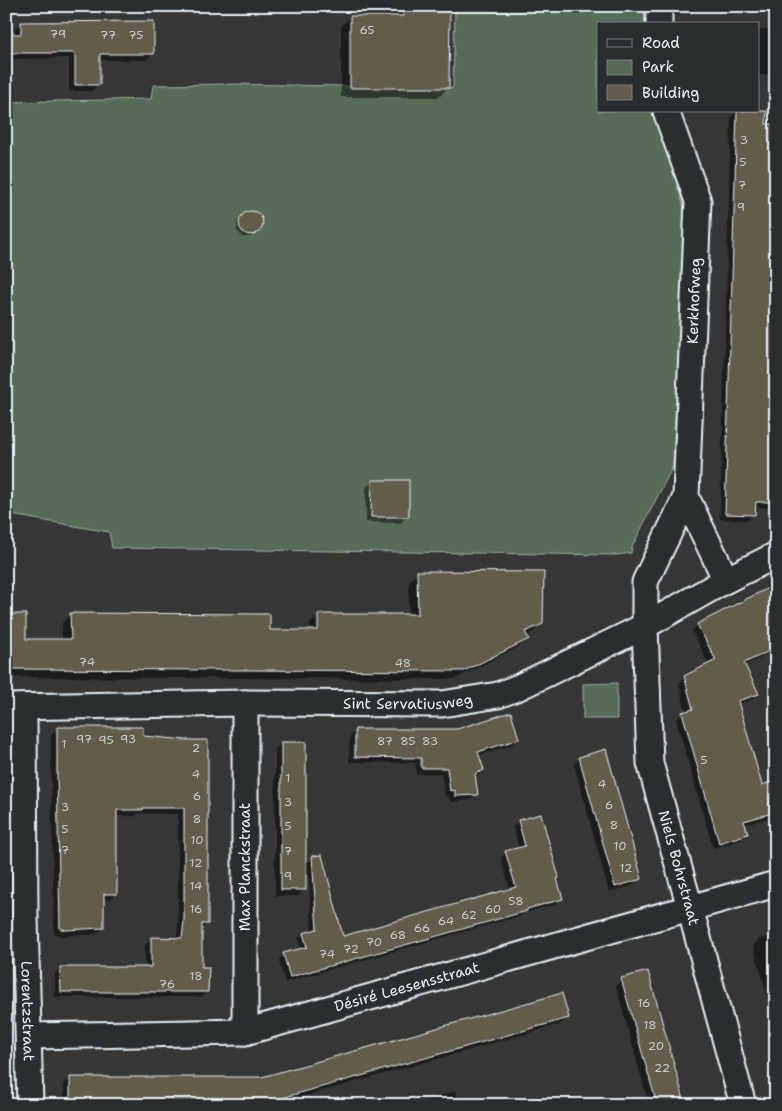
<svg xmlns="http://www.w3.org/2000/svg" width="782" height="1111" font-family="'Shantell Sans',sans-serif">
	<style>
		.green { fill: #576c57; stroke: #a0aea8 }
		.shadow { fill: #0007 }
		.building { fill: #645c4c; stroke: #e8f1f8 }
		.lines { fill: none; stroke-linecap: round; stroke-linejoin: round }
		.street-casing { stroke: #e8f1f8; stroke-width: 29 }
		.street { stroke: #2a2d2e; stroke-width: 25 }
		.labels { text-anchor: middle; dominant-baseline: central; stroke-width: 4.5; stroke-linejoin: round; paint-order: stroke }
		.number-label { font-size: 12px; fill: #c7cccd }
		.street-label { font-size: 15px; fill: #e8f1f8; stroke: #2a2d2e }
	</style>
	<rect width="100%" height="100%" fill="#363634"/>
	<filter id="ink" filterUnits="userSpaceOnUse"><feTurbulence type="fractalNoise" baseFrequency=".02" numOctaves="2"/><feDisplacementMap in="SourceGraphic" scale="10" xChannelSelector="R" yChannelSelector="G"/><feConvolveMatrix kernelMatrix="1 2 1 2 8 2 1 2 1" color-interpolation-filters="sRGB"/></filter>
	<g filter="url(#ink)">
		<g class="green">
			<polygon points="6,6 7,102 151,99 153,85 230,84 453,88 455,6 651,6 651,24 598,24 598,111 655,111 685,211 673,466 632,547 631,553 617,555 112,548 109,532 6,514"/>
			<polygon points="617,683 617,719 583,719 583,684"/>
		</g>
		<g class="shadow">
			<polygon points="403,11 448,87 439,97 341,97 341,26 351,17 398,17"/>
			<polygon points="21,23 153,53 147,60 98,60 98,85 92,91 69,91 69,58 6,59 6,39 10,35 15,35 15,29"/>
			<rect x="758" y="29" width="18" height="46"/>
			<polygon points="737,111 776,112 776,508 754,507 754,514 748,520 720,519 731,117"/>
			<polygon points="247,212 255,212 261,219 261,228 251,237 243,237 237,231 237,221"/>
			<polygon points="373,481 407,516 401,523 366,522 366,487"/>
			<polygon points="418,572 542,623 533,632 526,636 527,639 518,647 455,679 6,677 6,615 24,640 62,640 62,623 71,614 269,631 310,631 310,624 319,615 409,615 409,581"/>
			<polygon points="776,585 776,650 744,666 757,694 751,700 738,704 761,786 776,782 776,818 775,816 744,825 747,834 740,840 713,848 676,720 683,713 686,712 679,684 685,677 709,665 692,631 697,626 718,667 720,665 700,626 697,626"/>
			<polygon points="58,729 186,742 207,923 201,930 201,968 207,991 201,997 55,997 55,974 61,968 145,968 145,945 151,939 177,939 178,926 178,814 138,813 136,816 116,816 116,894 110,900 103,900 102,928 96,934 59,936 59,934 54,934 51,778 51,735"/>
			<polygon points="356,730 517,739 511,745 478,756 483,770 477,776 474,777 477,794 470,800 450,802 449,796 445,796 441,773 416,774 416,763 349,762 350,736"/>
			<polygon points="282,743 305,889 298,896 275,896 275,749"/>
			<polygon points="580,758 640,878 634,885 609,892 574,764"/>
			<polygon points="518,821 556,879 561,899 556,904 523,913 520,916 285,982 279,960 284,954 301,950 298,939 303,934 312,932 308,863 313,857 342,937 510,890 501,858 506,852 519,849 513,827"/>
			<polygon points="776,935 776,1025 753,945 759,939"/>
			<polygon points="622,979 683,1100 678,1105 649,1105 616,986"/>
			<polygon points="568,1017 561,1024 273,1105 64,1105 64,1084 70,1078 262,1078"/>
			<polygon points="456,1091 460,1105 423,1105 422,1102 425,1100"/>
		</g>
		<g class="building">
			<polygon points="403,10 450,10 449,88 350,88 350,16 403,16"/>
			<polygon points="154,21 154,54 100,54 100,85 75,85 75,53 9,53 9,34 21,34 21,22"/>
			<polygon points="737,111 767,111 766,124 776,124 776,502 756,502 755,515 725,514"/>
			<circle cx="251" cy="223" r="12"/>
			<polygon points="372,480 409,480 409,517 371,517"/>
			<polygon points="417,571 544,572 543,624 525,632 529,639 464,671 6,669 6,614 26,614 26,639 71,639 70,613 270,614 270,630 318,630 318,614 418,614"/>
			<polygon points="776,584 776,648 744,663 759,694 738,701 762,785 776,780 776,812 744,821 748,834 719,843 682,712 693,709 684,676 716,660 697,624"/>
			<polygon points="511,712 519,739 478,752 484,770 475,774 478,795 455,796 455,790 450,791 447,768 421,768 421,758 355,757 355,729 457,729"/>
			<polygon points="57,727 143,727 143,736 186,740 208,740 208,924 202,924 202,967 209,967 208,992 61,992 60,967 151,967 151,937 182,938 184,920 184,808 143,808 143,810 117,810 117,894 104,894 104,928 64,930 64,929 60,929 57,772"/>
			<rect x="281" y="742" width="25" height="148"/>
			<polygon points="606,749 642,879 615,887 579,757"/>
			<polygon points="541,814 559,878 557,879 563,899 527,909 527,911 290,977 283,953 307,947 303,933 317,929 312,856 322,855 343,936 516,887 505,851 525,846 518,820"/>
			<polygon points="648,971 684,1100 668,1105 657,1105 621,978"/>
			<polygon points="562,993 569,1018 271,1101 70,1101 70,1077 262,1077"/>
		</g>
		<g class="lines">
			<g class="street-casing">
				<g id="street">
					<polyline points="659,6 659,24"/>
					<path id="s1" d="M666 111 698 201 686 497 645 582V626L650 763 690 908 743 1105"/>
					<polyline points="686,497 726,580"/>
					<path id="s2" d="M6 707 245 703 442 704 498 695 519 687 645 626 726 580 776 555"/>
					<path id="s3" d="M24 707 25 917 30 1105"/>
					<polyline points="245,1032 245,703"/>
					<path id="s4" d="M29 1036 245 1032 776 884"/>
				</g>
			</g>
			<use href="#street" class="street"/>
		</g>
	</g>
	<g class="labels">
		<g class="number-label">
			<text x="367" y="30">65</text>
			<text x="58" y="34">79</text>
			<text x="108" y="35">77</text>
			<text x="136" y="35">75</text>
			<text x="744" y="140">3</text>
			<text x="743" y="162">5</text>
			<text x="742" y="185">7</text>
			<text x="741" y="207">9</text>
			<text x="87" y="662">74</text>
			<text x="403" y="663">48</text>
			<text x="84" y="739">97</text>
			<text x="128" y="739">93</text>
			<text x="106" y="740">95</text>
			<text x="385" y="741">87</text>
			<text x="408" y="741">85</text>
			<text x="430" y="741">83</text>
			<text x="64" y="744">1</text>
			<text x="196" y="748">2</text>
			<text x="704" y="760">5</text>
			<text x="196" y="774">4</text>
			<text x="288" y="778">1</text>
			<text x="602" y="784">4</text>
			<text x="197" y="796">6</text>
			<text x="288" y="802">3</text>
			<text x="609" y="805">6</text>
			<text x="65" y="807">3</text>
			<text x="197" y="819">8</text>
			<text x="614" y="825">8</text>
			<text x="288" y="826">5</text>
			<text x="65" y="829">5</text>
			<text x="197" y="840">10</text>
			<text x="620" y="846">10</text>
			<text x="65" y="850">7</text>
			<text x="288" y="851">7</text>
			<text x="196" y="863">12</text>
			<text x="626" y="868">12</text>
			<text x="288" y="876">9</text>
			<text x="196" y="886">14</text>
			<text x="516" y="901">58</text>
			<text x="196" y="909">16</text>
			<text x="493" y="909">60</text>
			<text x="469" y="915">62</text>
			<text x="446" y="921">64</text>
			<text x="422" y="928">66</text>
			<text x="398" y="935">68</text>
			<text x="374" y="942">70</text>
			<text x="351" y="949">72</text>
			<text x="327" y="954">74</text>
			<text x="196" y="976">18</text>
			<text x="167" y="984">76</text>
			<text x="644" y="1003">16</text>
			<text x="650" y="1025">18</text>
			<text x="656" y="1046">20</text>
			<text x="662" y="1068">22</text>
		</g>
		<g class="street-label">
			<text transform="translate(694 301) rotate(-88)">Kerkhofweg</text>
			<text stroke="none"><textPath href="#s2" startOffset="402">Sint Servatiusweg</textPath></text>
			<text transform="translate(245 867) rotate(-90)">Max Planckstraat</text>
			<text stroke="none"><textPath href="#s1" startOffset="776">Niels Bohrstraat</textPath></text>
			<text stroke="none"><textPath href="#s4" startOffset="384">Désiré Leesensstraat</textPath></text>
			<text stroke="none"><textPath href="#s3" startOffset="304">Lorentzstraat</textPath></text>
		</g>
	</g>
	<rect width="782" height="1111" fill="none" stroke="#2a2d2e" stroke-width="25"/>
	<rect x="12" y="12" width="757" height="1086" fill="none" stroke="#e8f1f8" stroke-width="2" filter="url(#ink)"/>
	<rect x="597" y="22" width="162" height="90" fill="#2a2d2e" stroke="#767b7f"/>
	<rect x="607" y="39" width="25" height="8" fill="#2a2d2e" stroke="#767b7f"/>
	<text x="642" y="48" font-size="15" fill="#e8f1f8">Road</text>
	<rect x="607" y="60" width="25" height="15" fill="#576c57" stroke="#767b7f"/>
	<text x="642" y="72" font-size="15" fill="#e8f1f8">Park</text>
	<rect x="607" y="85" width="25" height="15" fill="#645c4c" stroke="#767b7f"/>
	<text x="642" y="98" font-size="15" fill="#e8f1f8">Building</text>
</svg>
